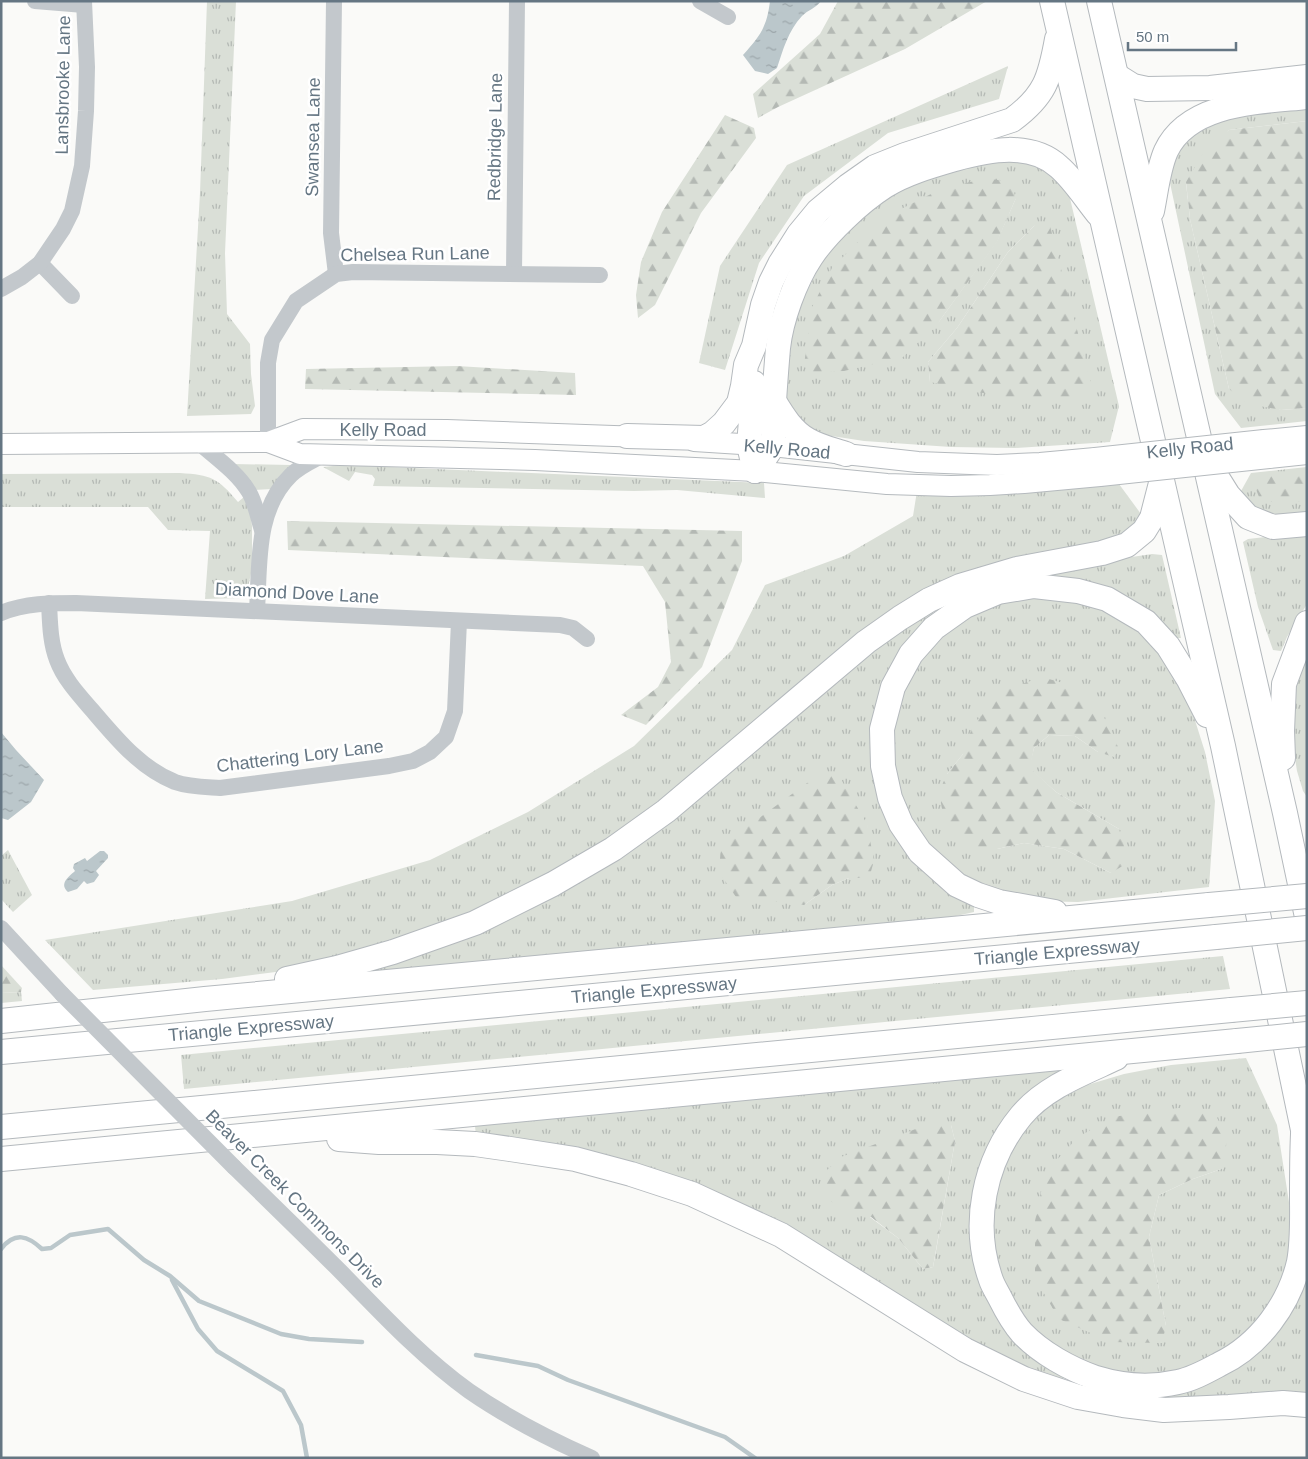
<svg xmlns="http://www.w3.org/2000/svg" width="1308" height="1459" font-family="Helvetica,sans-serif">
	<style>
		.grass { fill: url(#grass-tufts); fill-rule: evenodd }
		.forest { fill: url(#forest-firs) }
		.water { fill: url(#water-ripples) }
		.lines { fill: none; stroke-linecap: round; stroke-linejoin: round }
		.stream { stroke: #bbc7cb; stroke-width: 4.5 }
		.major-casing { stroke: #b5babe; stroke-width: 22 }
		.highway-casing { stroke: #b4b9bd; stroke-width: 26 }
		.minor { stroke: #c3c8cc; stroke-width: 16 }
		.major { stroke: #fff; stroke-width: 20 }
		.highway { stroke: #fff; stroke-width: 24 }
		.major-bridge-casing { stroke: #b5babe; stroke-width: 22; stroke-linecap: butt }
		.highway-bridge-casing { stroke: #b4b9bd; stroke-width: 26; stroke-linecap: butt }
		.minor-bridge { stroke: #c3c8cc; stroke-width: 16 }
		.major-bridge { stroke: #fff; stroke-width: 20 }
		.highway-bridge { stroke: #fff; stroke-width: 24 }
		.labels { text-anchor: middle; dominant-baseline: central; stroke-width: 5; stroke-linejoin: round; paint-order: stroke }
		.street-label { font-size: 18px; fill: #657683; stroke: #fff }
	</style>
	<defs>
		<pattern id="grass-tufts" width="24" height="20" patternUnits="userSpaceOnUse" patternTransform="scale(1.25)"><rect width="24" height="20" fill="#dadfd7"/><path d="M3 7l-1-3M5 7V3M7 7l1-3M15 17l-1-3M17 17v-4M19 17l1-3" fill="none" stroke="#b4b9b4"/></pattern>
		<pattern id="forest-firs" width="22" height="20" patternUnits="userSpaceOnUse" patternTransform="scale(1.25)"><rect width="22" height="20" fill="#dadfd7"/><path d="M5 1l3.5 6h-7zM16 11l3.5 6h-7z" fill="#b4b9b4"/></pattern>
		<pattern id="water-ripples" width="26" height="14" patternUnits="userSpaceOnUse" patternTransform="scale(1.25)"><rect width="26" height="14" fill="#bbc7cb"/><path d="M2 4q2-2 4 0t4 0M15 11q2-2 4 0t4 0" fill="none" stroke="#9ca6aa"/></pattern>
	</defs>
	<rect width="100%" height="100%" fill="#fafaf8"/>
	<g class="grass">
		<polygon points="207,1 236,1 225,253 227,314 250,344 251,374 255,406 251,414 187,416 200,193"/>
		<polygon points="1008,66 999,99 888,133 804,196 759,263 725,370 699,363 720,266 787,165"/>
		<polygon points="1307,106 1307,121 1229,130 1186,183 1190,219 1229,389 1281,410 1307,408 1307,421 1241,428 1215,394 1170,183 1173,157 1186,137 1208,121"/>
		<path d="M989 159 1025 162 1051 174 1069 194 1119 406 1110 442 1015 448 951 447 864 441 812 433 794 417 785 394 786 365 798 309 824 257 859 218 890 194 934 173ZM1016 198 997 241 938 323ZM1035 225 930 382 928 362 957 328 1008 252Z"/>
		<polygon points="233,464 291,465 272,489 253,490"/>
		<polygon points="343,465 764,483 765,498 677,490 634,491 373,486 375,479 372,475 355,472 349,481 323,467"/>
		<polygon points="1307,467 1307,515 1276,516 1253,510 1243,499 1241,491 1251,473"/>
		<path d="M180 473C211 475 218 478 238 502L244 497 250 510 252 526V569L248 587 241 598 205 599 210 531 168 530 148 507H1V474Z"/>
		<polygon points="1119,484 1141,514 1134,526 1122,538 857,637 806,677 750,730 613,838 528,887 454,921 299,969 222,979 93,990 45,940 292,901 430,860 528,812 634,746 732,650 765,585 844,556 913,516 917,491"/>
		<polygon points="1307,532 1307,604 1287,637 1281,651 1273,650 1258,607 1243,542 1248,539"/>
		<polygon points="1152,554 1162,555 1181,638 1176,638 1038,577 1037,571"/>
		<path d="M1023 595 1099 603 1137 624 1165 652 1187 695 1205 752 1215 801 1209 887 1078 902 1030 901 983 889 948 868 919 838 900 805 891 765 892 727 902 690 921 653 953 623 987 604ZM1103 715 1098 752 1075 736 1049 735 1034 748 1029 768 1056 792 1119 829 1111 873 1064 849 1024 843 997 849 947 774 963 754Z"/>
		<path d="M931 609 935 615 918 631 879 791 974 903V912L916 925 363 977 362 970 485 927 863 655ZM867 824 868 878H849L832 885 804 905Z"/>
		<polygon points="1307,639 1307,797 1303,791 1297,771 1291,732 1296,662"/>
		<polygon points="8,850 32,895 13,912 1,899 1,856"/>
		<polygon points="1223,956 1230,989 184,1089 181,1055"/>
		<polygon points="21,992 22,1001 1,1003 1,993"/>
		<path d="M1246 1058 1277 1125 1291 1215V1261L1284 1288 1239 1345 1174 1375 1104 1373 1045 1344 1023 1319 1004 1288 990 1228 999 1169 1029 1120 1051 1103 1087 1085 1124 1074 1171 1065ZM1224 1168 1193 1179 1159 1195 1149 1237 1166 1326 1035 1221Z"/>
		<path d="M1063 1066V1074L1018 1108 977 1265 1064 1375 1063 1382 1004 1361 808 1242 476 1136 475 1126 522 1117ZM951 1125 955 1141 936 1251 933 1267 923 1269 898 1238 870 1217Z"/>
		<polygon points="1305,1283 1307,1283 1307,1392 1280,1394 1148,1400 1149,1394 1170,1392 1297,1297"/>
	</g>
	<g class="forest">
		<polygon points="838,1 987,1 905,49 778,107 758,118 753,94 820,34"/>
		<polygon points="725,115 754,128 756,138 701,213 655,305 638,318 636,295 641,262 662,212"/>
		<polygon points="1307,121 1307,408 1281,410 1248,404 1229,389 1190,219 1186,182 1205,150 1229,130"/>
		<polygon points="986,178 1010,182 1016,198 997,242 938,323 903,357 844,371 813,373 804,366 811,309 832,268 881,219 939,190"/>
		<polygon points="1035,225 1050,226 1092,387 1078,400 1007,398 930,382 928,362 957,328 1008,252"/>
		<polygon points="457,366 575,373 576,395 305,389 306,369"/>
		<polygon points="1307,473 1307,501 1275,503 1259,497 1254,484 1261,477"/>
		<polygon points="287,521 742,531 742,561 702,667 646,725 621,715 658,687 671,662 665,602 643,566 288,550"/>
		<polygon points="1042,677 1073,686 1103,715 1119,749 1114,757 1098,752 1075,736 1049,735 1034,748 1030,768 1056,792 1119,829 1129,862 1111,873 1064,849 1024,843 997,849 967,847 944,820 939,792 947,774 963,754 973,725 1004,690"/>
		<polygon points="822,772 839,776 867,824 874,861 869,878 849,878 832,885 804,905 736,897 719,872 721,846"/>
		<polygon points="1,965 22,988 21,992 1,993"/>
		<polygon points="1179,1108 1216,1116 1227,1136 1224,1168 1193,1179 1159,1195 1149,1237 1166,1326 1162,1343 1111,1342 1059,1319 1035,1278 1035,1221 1045,1173 1077,1138 1112,1117"/>
		<polygon points="937,1121 951,1125 955,1141 933,1267 923,1269 898,1238 871,1217 840,1210 825,1195 825,1172 841,1157"/>
	</g>
	<g class="water">
		<path d="M770 1H821C816 8 808 10 802 16 788 31 783 50 777 68L768 74 755 71 743 55C760 36 767 27 770 1Z"/>
		<polygon points="1,732 16,750 44,780 31,802 8,820 1,818"/>
		<path d="M100 851H104L108 855V858L96 871 99 875 94 882 87 884 84 881 77 889 68 892C59 884 68 877 75 871L73 868 74 864 85 858 87 861Z"/>
	</g>
	<g class="lines">
		<g class="stream">
			<path d="M1 1249C15 1231 28 1236 42 1249L51 1248 70 1235 108 1229 144 1260 170 1276 199 1301 281 1334 309 1339 362 1342"/>
			<polyline points="172,1280 198,1329 217,1351 283,1391 301,1425 307,1458"/>
			<polyline points="476,1355 538,1366 568,1380 725,1437 755,1458"/>
		</g>
		<g class="major-casing">
			<g id="major">
				<polyline points="1264,440 1307,436"/>
				<polyline points="694,441 772,446 918,462 997,465 1040,463 1095,458"/>
				<polyline points="268,442 300,454 535,460 755,471 887,484 951,486 990,485 1024,483 1100,476"/>
				<polyline points="1,444 268,442 303,429 447,430 642,437"/>
				<polyline points="1269,458 1307,454"/>
			</g>
		</g>
		<g class="highway-casing">
			<g id="highway">
				<polyline points="1052,1 1223,746 1307,1149"/>
				<polyline points="1099,1 1285,813 1307,917"/>
				<polyline points="1117,76 1133,86 1147,89 1210,88 1307,77"/>
				<path d="M1152 211C1156 192 1158 169 1166 151 1189 102 1260 102 1307 97"/>
				<polyline points="754,383 749,445 755,471"/>
				<path d="M774 401C783 416 793 432 808 440 820 447 834 450 846 454"/>
				<path d="M627 436 704 438 713 433 724 423 739 403 743 386 746 365 754 346 763 305 771 282 780 264 799 234 818 211 848 186 875 167 905 155 1012 120C1045 96 1050 78 1057 39"/>
				<path d="M755 471C759 465 769 454 772 446 775 439 773 428 773 420 774 396 776 372 778 348 781 320 795 281 811 257 827 233 860 202 885 186 906 173 931 166 955 159 988 150 1031 141 1059 167 1074 180 1085 198 1098 214"/>
				<polyline points="1213,471 1228,495 1248,517 1273,527 1307,524"/>
				<polyline points="1283,758 1282,731 1284,684 1307,623"/>
				<polyline points="1055,912 999,902 978,895 957,885 920,852 901,824 890,798 883,766 882,729 893,687 911,654 934,628 965,606 998,592 1034,586 1078,591 1107,599 1146,622 1168,646 1189,680 1207,715"/>
				<polyline points="287,979 337,968 393,952 475,923 553,884 613,849 666,811 866,642 900,618 929,600 960,586 1017,569 1102,553 1127,545 1144,531 1152,518 1161,483"/>
				<polyline points="1,1021 205,999 1209,905"/>
				<polyline points="1,1052 1216,937"/>
				<path d="M1116 1058C1084 1073 1045 1087 1021 1116 984 1161 971 1224 991 1280 993 1286 997 1292 1000 1298 1006 1310 1013 1323 1022 1333 1041 1353 1070 1369 1096 1378 1122 1386 1151 1388 1178 1382 1193 1379 1207 1371 1220 1364 1259 1345 1289 1305 1299 1262 1303 1241 1302 1218 1302 1196 1302 1175 1302 1155 1303 1134"/>
				<polyline points="1,1127 1231,1010"/>
				<polyline points="339,1139 379,1142 437,1142 475,1144 510,1149 575,1159 631,1174 692,1194 781,1235 965,1350 1024,1379 1078,1397 1123,1405 1164,1410 1229,1407 1283,1403 1307,1405"/>
				<polyline points="1,1159 1237,1041"/>
			</g>
		</g>
		<g class="minor">
			<polyline points="35,1 84,5"/>
			<polyline points="334,1 331,233 336,274"/>
			<polyline points="700,1 728,17"/>
			<polyline points="40,263 72,296"/>
			<polyline points="514,273 517,1"/>
			<polyline points="1,289 22,277 40,263 63,229 72,211 82,166 86,111 87,67 84,1"/>
			<path d="M198 442C215 457 237 472 249 492 256 504 258 518 262 530"/>
			<polyline points="268,442 268,363 272,340 296,301 336,274 353,272 600,275"/>
			<path d="M49 603C50 622 50 642 57 660 64 679 79 695 92 710 116 738 140 768 175 782 189 787 206 787 220 788L389 766 413 761 430 752 446 737 455 711 459 621"/>
			<path d="M257 610C260 564 255 510 291 475 300 466 312 461 323 455"/>
			<path d="M1 613C25 603 51 603 76 603 238 610 399 619 560 625L573 628 587 639"/>
			<polyline points="1,928 62,994"/>
			<path d="M234 1167C270 1202 306 1237 342 1273 382 1314 422 1357 469 1391 508 1418 549 1439 592 1458"/>
		</g>
		<use href="#major" class="major"/>
		<use href="#highway" class="highway"/>
		<g class="major-bridge-casing">
			<g id="major-bridge">
				<polyline points="1095,458 1264,440"/>
				<polyline points="1100,476 1269,458"/>
			</g>
		</g>
		<g class="highway-bridge-casing">
			<g id="highway-bridge">
				<polyline points="1209,905 1307,896"/>
				<polyline points="1216,937 1307,928"/>
				<polyline points="1231,1010 1307,1003"/>
				<polyline points="1237,1041 1307,1034"/>
			</g>
		</g>
		<polyline class="minor-bridge" points="62,994 234,1167"/>
		<use href="#major-bridge" class="major-bridge"/>
		<use href="#highway-bridge" class="highway-bridge"/>
	</g>
	<g class="labels">
		<g class="street-label">
			<text transform="translate(63 85) rotate(-89)">Lansbrooke Lane</text>
			<text transform="translate(313 137) rotate(-89)">Swansea Lane</text>
			<text transform="translate(495 137) rotate(-89)">Redbridge Lane</text>
			<text transform="translate(415 254) rotate(-1)">Chelsea Run Lane</text>
			<text x="383" y="430">Kelly Road</text>
			<text transform="translate(1190 448) rotate(-6)">Kelly Road</text>
			<text transform="translate(787 449) rotate(5)">Kelly Road</text>
			<text transform="translate(297 593) rotate(3)">Diamond Dove Lane</text>
			<text transform="translate(300 756) rotate(-7)">Chattering Lory Lane</text>
			<text transform="translate(1057 952) rotate(-5)">Triangle Expressway</text>
			<text transform="translate(654 990) rotate(-5)">Triangle Expressway</text>
			<text transform="translate(251 1028) rotate(-5)">Triangle Expressway</text>
			<text transform="translate(295 1199) rotate(45)">Beaver Creek Commons Drive</text>
		</g>
	</g>
	<rect width="1308" height="1459" fill="none" stroke="#657683" stroke-width="5"/>
	<path d="M1128 42v8h108v-8" fill="none" stroke="#657683" stroke-width="2.5"/>
	<text x="1136" y="42" font-size="15" fill="#657683" stroke="#ffffff" stroke-width="4" paint-order="stroke">50 m</text>
</svg>
